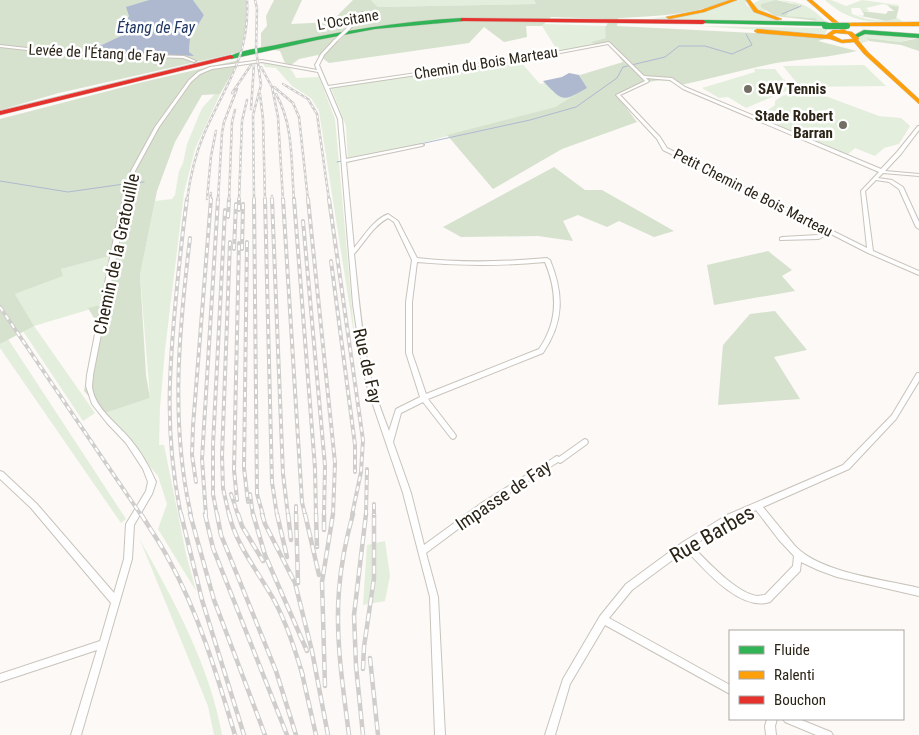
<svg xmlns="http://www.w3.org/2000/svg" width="919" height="735" font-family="'Roboto Condensed',sans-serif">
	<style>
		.green { fill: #e3efdc }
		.forest { fill: #d6e2ce }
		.water { fill: #aeb9d0 }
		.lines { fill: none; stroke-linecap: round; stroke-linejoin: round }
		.stream { stroke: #aeb9d0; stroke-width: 1 }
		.street-casing { stroke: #c8c3bb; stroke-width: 2 }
		.fast-casing { stroke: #c8c3bb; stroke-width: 1 }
		.slow-casing { stroke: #c8c3bb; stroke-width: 1 }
		.jam-casing { stroke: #c8c3bb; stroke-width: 1 }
		.street { fill: #fffefe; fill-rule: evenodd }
		.fast { fill: #30b455; fill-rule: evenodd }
		.slow { fill: #ff9f0a; fill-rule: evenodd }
		.jam { fill: #e5322d; fill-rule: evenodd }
		.rail-far2-casing { stroke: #cfcecc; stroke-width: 2.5 }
		.rail-far1-casing { stroke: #cfcecc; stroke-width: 4 }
		.rail-casing { stroke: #cfcecc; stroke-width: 4.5 }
		.rail-far2 { stroke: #fff; stroke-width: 1; stroke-dasharray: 3; stroke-linecap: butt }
		.rail-far1 { stroke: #fff; stroke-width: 2; stroke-dasharray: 5; stroke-linecap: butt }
		.rail { stroke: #fff; stroke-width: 2.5; stroke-dasharray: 8; stroke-linecap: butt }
		.street-bridge-casing { stroke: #c8c3bb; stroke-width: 4; stroke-linecap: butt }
		.fast-bridge-casing { stroke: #c8c3bb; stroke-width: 7; stroke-linecap: butt }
		.street-bridge { stroke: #fffefe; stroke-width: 3 }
		.fast-bridge { stroke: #30b455; stroke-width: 6 }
		.poi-dot { fill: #746f65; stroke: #fff; stroke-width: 2 }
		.labels { text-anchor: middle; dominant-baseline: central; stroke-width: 5; stroke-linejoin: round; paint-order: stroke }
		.far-street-label { font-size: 15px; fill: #2b2417; stroke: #fff }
		.far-poi-label { font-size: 15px; font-weight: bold; fill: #2b2417; stroke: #fff; text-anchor: start }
		.far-water-label { font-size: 16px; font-style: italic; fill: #213764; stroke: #fff }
		.street-label { font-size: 18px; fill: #2b2417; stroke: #fff }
		.near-street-label { font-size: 21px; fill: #2b2417; stroke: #fff }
	</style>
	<rect width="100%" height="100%" fill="#fcf9f6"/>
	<g class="green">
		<polygon points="371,0 534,0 536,4 378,7"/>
		<path d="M738 0H746V4C756 16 772 17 786 22L650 19 706 11Z"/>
		<path d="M760 0C790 0 806 0 826 22L818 21 815 18 785 16 793 3 776 0 765 11 775 16 758 10 752 4Z"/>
		<path d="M825 0H831L846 6 862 0 898 5 899 7 883 4 866 8 869 11H862L860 8H851L852 14C864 19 882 23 896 19V17L903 22C870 23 849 22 825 0Z"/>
		<polygon points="544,24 606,26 606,38 590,42 599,46 559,53 542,26"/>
		<polygon points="699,26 827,28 827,30 825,34"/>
		<polygon points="862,34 919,37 900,42 868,38 868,41 859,44 859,36"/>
		<polygon points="519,60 540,84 580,75 587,88 555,107 348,163 346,126 331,88"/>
		<path d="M262 62C278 63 290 62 296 78L319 77 335 119 355 341 319 111 311 98 292 86 276 68 265 67Z"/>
		<polygon points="864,65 886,86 800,87 783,66"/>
		<polygon points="754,69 775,69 783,79 791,83 793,88 746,108 728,97 719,98 702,88 755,72"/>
		<polygon points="794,93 806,93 828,97 879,116 901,118 910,126 899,144 884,148 875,156 855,148 846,156 803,135 797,135 776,126 778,124 767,118 765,112 775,105 775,101 782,96"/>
		<polygon points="215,94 220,94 195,149 184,193 165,350 160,407 159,445 164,445 186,554 196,591 158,529 167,504 158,476 105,413 150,398 140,275 155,201 172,199 175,195 179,171 183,163 187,144 202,108"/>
		<polygon points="109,255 101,306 34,326 95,413 83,421 23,331 33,325 15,294 62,276 61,269"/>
		<polygon points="8,339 126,519 121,523 0,348 0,344"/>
		<path d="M140 540C174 601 210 666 222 735H214L208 706Z"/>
		<polygon points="385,541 390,576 385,601 363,605 367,545"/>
	</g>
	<g class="forest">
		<path d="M0 0H149C135 6 126 18 125 34L93 49 193 56 189 52 190 39 204 15 193 0H246V26L240 52 59 93 0 110Z"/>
		<path d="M274 0H302L291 24 331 22 353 0H371L378 7 536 4 534 0H729C695 15 655 16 618 18L617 26 813 36 825 39 818 41 857 51C831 57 803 59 776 63 745 69 713 78 681 85 657 74 639 86 616 94L637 122 562 149 493 189 447 135 555 107 586 88 580 75 623 62 609 44 599 46 590 42 606 38 605 28 610 19 551 17 542 26H526L527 37 504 42 484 27 469 43 329 63 318 55 299 59 291 65 285 63 280 51 261 48V33L267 26 266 16Z"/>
		<polygon points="776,0 798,5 799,8 789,11 786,16 815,18 818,21 775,16 761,7 761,4"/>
		<polygon points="887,5 899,7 896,19 886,21 856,15 863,16 864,14 862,11 886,14 888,11 894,11"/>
		<polygon points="867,38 900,42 919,38 919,51 901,45 869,41"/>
		<polygon points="239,60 220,94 202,95 175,142 157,191 140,275 146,375 150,398 105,413 84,391 97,323 88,308 101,305 109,256 61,269 63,276 15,294 34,326 0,344 0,119 143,82"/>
		<polygon points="554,167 585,190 602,190 674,231 654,237 619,221 607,227 578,215 563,221 573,241 538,236 461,237 443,227"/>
		<polygon points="768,251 792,270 782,276 795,291 714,305 707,265"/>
		<polygon points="775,311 807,350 774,357 800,399 718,405 723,345 750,314"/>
	</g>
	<g class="water">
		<polygon points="149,0 193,0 204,15 190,39 189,52 194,56 92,52 93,49 125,34 126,23 129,16 126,7"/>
		<path d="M569 73 579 75 587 88C561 103 563 101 543 81L562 77Z"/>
	</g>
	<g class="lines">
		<g class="stream">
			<polyline points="782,14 801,6"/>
			<polyline points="388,151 530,120 576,107 617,78 623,67 665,57 679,46 705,46 732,54 752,45 746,34"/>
			<polyline points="337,162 342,161"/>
			<polyline points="0,181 68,192 124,184"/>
			<polyline points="131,183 144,182"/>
		</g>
		<g class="street-casing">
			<g id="street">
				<polygon points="362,12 365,13 349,30 347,30 347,28"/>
				<path d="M334 40 337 41 324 55 319 65 328 86 539 55 609 42 644 76 672 78 685 87 881 169 897 152 918 126H919V130L901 154 885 171 919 174V176L883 173 878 178 892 180 903 187 919 222V229L916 227 899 189 889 182 876 180 865 191 873 251 919 271V275L868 253 829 233 819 239 780 240V238L782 237 818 235 825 231 663 150 657 139 616 95 645 81 608 44 539 57 329 88 342 119 346 159 422 144 424 145 422 146 346 162 354 248C364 236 373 220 388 214L398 221 417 258C460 263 503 262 547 258L550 260C564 294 564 322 543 353L428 399 455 434 456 436 455 438 453 439 451 438 423 402 401 413 393 442 411 493 424 545 483 502 555 457 557 456 559 457 583 440 585 439 587 440 588 442 587 444 562 462 560 463 558 462 489 506 426 553 438 597 445 735H435L430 597 403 493 369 393 362 366 353 304 338 119 318 72 262 62 212 69 200 74 191 82 159 127 135 171 122 227 93 375C93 379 92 383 92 387 95 409 117 423 130 439 141 452 149 466 156 482L152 494 134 525 132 559 81 735H71L97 650 0 682V674L100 641 111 603 31 508 0 479V471L3 472 37 504 114 593 124 559 126 524 146 491 148 482 143 469 126 443 107 423 92 404 86 386 87 375 116 227 131 171 155 127 189 80 198 72 210 67 262 60 317 70 315 65 321 54ZM646 78 670 80 683 89 879 172 861 191 867 248 667 148 660 137 620 95 648 82 649 81ZM388 218 394 222 412 260 406 302V353L420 397 396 409 389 431C381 409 372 388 368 365 361 328 358 291 354 254 365 242 373 226 388 218ZM417 262C460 266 502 266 545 262 558 293 558 322 539 349L426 394 412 353V302Z"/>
				<polygon points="0,45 63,52 184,56 196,61 194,62 183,58 63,54 0,47"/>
				<path d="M917 373H919V381L896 419 849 469 763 507 795 546C821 573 882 579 919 588V596L837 577 818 570 801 562 800 571 770 602C740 612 704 569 686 550L632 590 609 618 730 685V694L605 625 570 684 555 735H545L563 679 600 616 626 584 683 542 727 515 843 465 892 415ZM756 510 779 540 794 556 793 566 765 595C762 595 760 596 757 596 736 593 707 561 692 546L733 521Z"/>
				<polygon points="767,719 777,719 775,726 776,735 766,735 765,726"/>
				<polygon points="783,719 799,719 831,732 833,735 816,735 785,722"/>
			</g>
		</g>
		<g class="fast-casing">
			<g id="fast">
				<path d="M462 18 464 21 375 29 317 40 231 59 228 57C241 50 261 48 276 45 338 32 399 21 462 18Z"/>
				<polygon points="703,20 827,22 830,24 827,26 701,23"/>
				<polygon points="864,30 919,34 919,38 865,34 856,38 853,36"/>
			</g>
		</g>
		<g class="slow-casing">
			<g id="slow">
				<polygon points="730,0 737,0 704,12 669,19 666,17 701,10"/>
				<polygon points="746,0 750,0 758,10 782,19 777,20 754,12"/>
				<path d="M807 0H812L839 23 919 22V26H842L846 31 852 32 859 38 858 40 868 52 919 99V104L864 54 854 42 842 43 830 39 757 33 754 31 757 29 826 35 833 30H841ZM836 33 848 34 853 39 842 40 832 35Z"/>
			</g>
		</g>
		<g class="jam-casing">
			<g id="jam">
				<polygon points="462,18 703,20 706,22 703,24 460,21"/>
				<polygon points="231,55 234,57 233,58 0,115 0,111"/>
			</g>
		</g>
		<use href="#street" class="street"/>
		<use href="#fast" class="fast"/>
		<use href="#slow" class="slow"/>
		<use href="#jam" class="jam"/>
		<g class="rail-far2-casing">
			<g id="rail-far2">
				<polyline points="261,67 272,87 278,117 283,200"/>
				<polyline points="283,84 308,99 317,114 329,200"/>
				<polyline points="274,87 293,103 299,117 308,200"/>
				<polyline points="232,93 251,65"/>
				<polyline points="260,94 263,119 265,200"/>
				<path d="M276 94C294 125 291 165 294 200"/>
				<polyline points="251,109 254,64"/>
				<polyline points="272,196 272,200"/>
				<polyline points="207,199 211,156 216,131"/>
				<path d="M187 200C190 178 195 155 204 134 225 85 250 57 247 0"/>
				<polyline points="210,200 211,193"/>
				<polyline points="218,200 222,133 224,122 237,89"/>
				<polyline points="229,200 232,122 235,110"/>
				<polyline points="239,200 242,121 247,100"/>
				<polyline points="254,200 253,115 261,85 256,49 257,8 255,0"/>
			</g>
		</g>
		<g class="rail-far1-casing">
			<g id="rail-far1">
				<polyline points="254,199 257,494 263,515"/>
				<polyline points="265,199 272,482 277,515"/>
				<polyline points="272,199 283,474 288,515"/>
				<polyline points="283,199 302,502 305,515"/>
				<polyline points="294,199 315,468 316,515"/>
				<polyline points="308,199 335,463 333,515"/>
				<polyline points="329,199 363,440 361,472 352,515"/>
				<polyline points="239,210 239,199"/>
				<polyline points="228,217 229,199"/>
				<polyline points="303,221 325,466 324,515"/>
				<path d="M190 238C179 331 170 423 191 515"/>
				<polyline points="247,242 244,468 248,502"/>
				<polyline points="234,249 236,204"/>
				<polyline points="242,249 243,204"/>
				<polyline points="331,261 355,445 355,472"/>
				<polyline points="0,307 141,515"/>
				<polyline points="196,482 192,455 193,426 211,199"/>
				<polyline points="231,494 238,515"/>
				<polyline points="250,494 253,515"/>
				<polyline points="237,500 234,470 239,243"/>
				<polyline points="374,504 374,515"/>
				<polyline points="296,506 296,515"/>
				<path d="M181 515C164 433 169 369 177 287 180 257 183 228 187 199"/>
				<polyline points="206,515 202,459 218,199"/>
				<polyline points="217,515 213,494 213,445 225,210"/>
				<polyline points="229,515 223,488 222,456 230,242"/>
				<polyline points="366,515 367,469"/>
			</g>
		</g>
		<g class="rail-casing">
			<g id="rail">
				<path d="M141 514C150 529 161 544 169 560 199 614 217 675 235 735"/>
				<polyline points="181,514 202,600 244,735"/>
				<polyline points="190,514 214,600 265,735"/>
				<polyline points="205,514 213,548 287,735"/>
				<polyline points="217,514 221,535 276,671 296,735"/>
				<path d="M229 514C236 545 259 573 274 600 287 624 295 650 303 676"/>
				<polyline points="238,514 242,526 263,561"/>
				<polyline points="253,514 265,555 307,651"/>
				<polyline points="262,514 265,524 295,583 312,651 328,735"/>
				<polyline points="277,514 287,557"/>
				<polyline points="288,514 291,540"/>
				<polyline points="296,514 298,583"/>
				<polyline points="305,514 319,575"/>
				<polyline points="316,514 317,547"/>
				<polyline points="324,530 324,514"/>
				<polyline points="370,658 378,735"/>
				<polyline points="301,669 316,735"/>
				<polyline points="363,669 364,647 374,578 374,514"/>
				<polyline points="325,686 322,582 333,514"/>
				<path d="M349 735C343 687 335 638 339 590 341 564 346 539 353 514"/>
				<polyline points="363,735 356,666 354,615 366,514"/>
			</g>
		</g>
		<use href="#rail-far2" class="rail-far2"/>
		<use href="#rail-far1" class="rail-far1"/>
		<use href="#rail" class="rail"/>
		<g class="street-bridge-casing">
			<polyline id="street-bridge" points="335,41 348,29"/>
		</g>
		<g class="fast-bridge-casing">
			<polyline id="fast-bridge" points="825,26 847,26"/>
		</g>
		<use href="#street-bridge" class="street-bridge"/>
		<use href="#fast-bridge" class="fast-bridge"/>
	</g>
	<g class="poi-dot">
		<circle cx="748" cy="89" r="5"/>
		<circle cx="843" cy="125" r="5"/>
	</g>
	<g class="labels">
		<g class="far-street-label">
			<text transform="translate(348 20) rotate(-10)">L'Occitane</text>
			<text transform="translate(97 53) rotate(3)">Levée de l'Étang de Fay</text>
			<text transform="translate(486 63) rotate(-9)">Chemin du Bois Marteau</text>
			<text transform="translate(753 193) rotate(27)">Petit Chemin de Bois Marteau</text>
		</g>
		<g class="far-poi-label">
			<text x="758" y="89">SAV Tennis</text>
			<text x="833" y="116" text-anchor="end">Stade Robert<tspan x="833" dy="17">Barran</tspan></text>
		</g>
		<g class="far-water-label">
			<text x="156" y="27">Étang de Fay</text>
		</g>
		<g class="street-label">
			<text transform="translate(116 254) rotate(-78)">Chemin de la Gratouille</text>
			<text transform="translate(368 366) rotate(77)">Rue de Fay</text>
			<text transform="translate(503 495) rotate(-34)">Impasse de Fay</text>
		</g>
		<g class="near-street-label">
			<text transform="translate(712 534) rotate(-30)">Rue Barbes</text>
		</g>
	</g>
	<rect x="729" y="630" width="175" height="90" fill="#ffffff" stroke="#aaa7a2"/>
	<rect x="739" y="646" width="25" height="8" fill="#30b455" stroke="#aaa7a2"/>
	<text x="774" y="655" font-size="15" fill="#2b2417">Fluide</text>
	<rect x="739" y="671" width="25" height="8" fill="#ff9f0a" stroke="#aaa7a2"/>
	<text x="774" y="680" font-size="15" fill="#2b2417">Ralenti</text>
	<rect x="739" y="696" width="25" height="8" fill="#e5322d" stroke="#aaa7a2"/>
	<text x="774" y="705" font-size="15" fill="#2b2417">Bouchon</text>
</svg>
